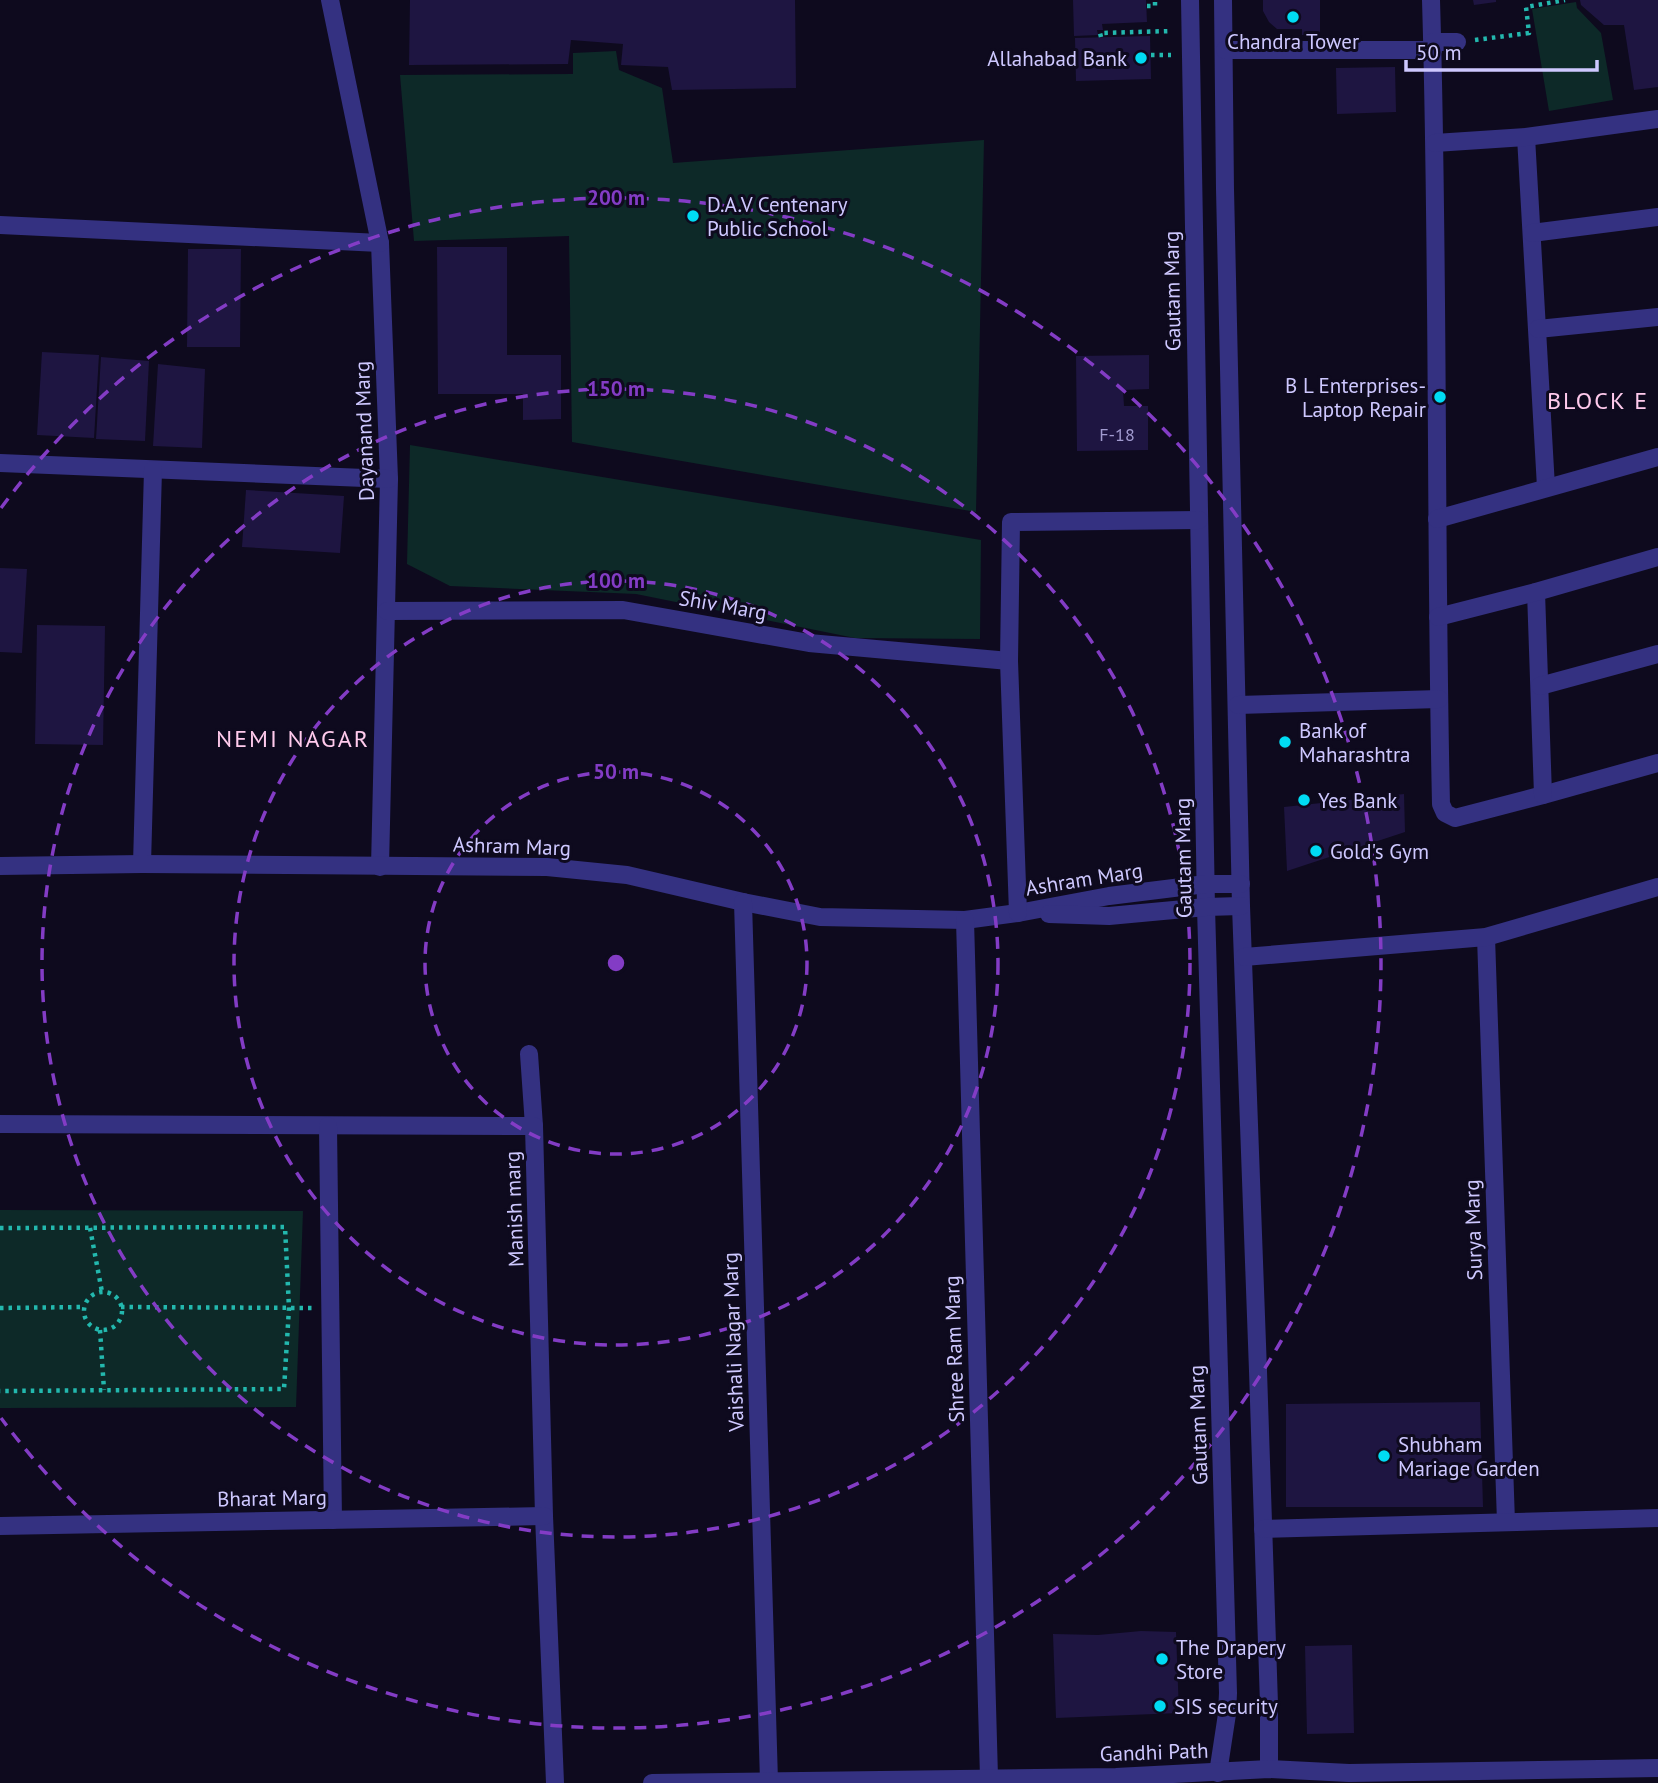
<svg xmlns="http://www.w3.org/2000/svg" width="1658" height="1783" font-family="'PT Sans',sans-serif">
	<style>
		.green { fill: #0d2928 }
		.building { fill: #1e1541 }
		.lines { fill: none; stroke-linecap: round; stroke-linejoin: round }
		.path { stroke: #23b8ae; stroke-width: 4.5; stroke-dasharray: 3.5 5; stroke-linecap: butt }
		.minor { stroke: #343181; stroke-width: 18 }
		.ring { fill: none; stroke: #833cc5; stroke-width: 3.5; stroke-dasharray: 12 9 }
		.poi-dot { fill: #00dbf3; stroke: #0e0a1e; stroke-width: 2.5 }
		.labels { text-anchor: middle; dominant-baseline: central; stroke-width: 6; stroke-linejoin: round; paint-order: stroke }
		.number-label { font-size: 18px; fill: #a29bd0 }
		.poi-label { font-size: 21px; fill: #cec8ff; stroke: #0e0a1e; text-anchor: start }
		.street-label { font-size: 21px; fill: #cec8ff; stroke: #0e0a1e }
		.quarter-label { font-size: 24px; letter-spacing: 2px; fill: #ffcaec; stroke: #0e0a1e }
		.centre { fill: #833cc5; stroke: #0e0a1e; stroke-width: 3.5 }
		.ring-label { font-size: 21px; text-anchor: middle; font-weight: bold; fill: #833cc5; stroke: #0e0a1e; stroke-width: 6; stroke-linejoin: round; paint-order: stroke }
	</style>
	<rect width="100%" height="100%" fill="#0e0a1e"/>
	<g class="green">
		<polygon points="1576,2 1577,8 1601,33 1613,100 1549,111 1532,9"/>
		<polygon points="616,51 619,70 662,88 673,163 984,140 976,512 572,442 569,236 414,241 400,75 573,74 573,53"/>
		<polygon points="410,445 981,540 980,639 855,638 636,594 450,586 407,564"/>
		<polygon points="0,1210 303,1211 296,1407 0,1408"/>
	</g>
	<g class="building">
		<polygon points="410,0 795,0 796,88 672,90 668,67 621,65 623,44 571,40 568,64 409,65"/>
		<polygon points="1073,0 1146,0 1147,22 1102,24 1103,30 1097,30 1098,35 1074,36"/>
		<polygon points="1263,0 1320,0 1320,35 1302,35 1302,29 1277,29 1269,22 1263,11"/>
		<polygon points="1473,0 1496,0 1496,2 1474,5"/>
		<polygon points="1580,0 1658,0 1658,87 1634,90 1624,25 1604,25 1581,5"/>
		<polygon points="1150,36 1151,79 1076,81 1075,38"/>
		<polygon points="1395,67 1396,112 1337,114 1336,68"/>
		<polygon points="437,247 507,247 507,355 561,355 561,419 523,420 523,394 438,394"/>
		<polygon points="188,249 241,249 240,347 187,347"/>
		<polygon points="42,352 99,355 94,438 37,435"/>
		<polygon points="1149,355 1149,389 1123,390 1124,406 1148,406 1148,450 1077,451 1076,356"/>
		<polygon points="101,357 149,361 145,441 96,439"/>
		<polygon points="158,364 205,369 202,448 153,446"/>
		<polygon points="246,490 344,496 340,553 242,547"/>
		<polygon points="0,568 27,569 22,653 0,652"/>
		<polygon points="37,625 105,626 103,745 35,744"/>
		<polygon points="1404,794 1405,832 1287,871 1284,807"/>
		<polygon points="1480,1402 1483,1507 1286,1507 1286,1404"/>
		<polygon points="1141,1631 1176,1632 1179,1713 1056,1718 1053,1634 1098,1635"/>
		<polygon points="1352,1645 1354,1733 1307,1734 1305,1646"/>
	</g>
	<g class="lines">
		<g class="path">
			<polyline points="1147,6 1155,6 1155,0"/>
			<polyline points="1101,37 1100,33 1172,31"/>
			<polyline points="1475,40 1529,33 1526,7 1565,0"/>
			<polyline points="1151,55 1171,55"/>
			<polyline points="0,1228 285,1227 289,1308 284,1389 0,1391"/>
			<polyline points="90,1228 102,1292"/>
			<circle cx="103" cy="1311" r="19"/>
			<polyline points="121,1307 312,1308"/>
			<polyline points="0,1308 84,1307"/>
			<polyline points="100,1330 104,1390"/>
		</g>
		<g class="minor">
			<polyline points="330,0 380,243 389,479 380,867"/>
			<polyline points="1190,0 1206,907 1228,1693 1227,1714 1218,1773"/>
			<polyline points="1223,0 1225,189 1241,906 1258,1371 1269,1704 1269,1769"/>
			<path d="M1431 0C1439 268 1435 536 1441 804L1445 813 1455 818 1543 795 1658 763"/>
			<polyline points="1433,42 1457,42"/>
			<polyline points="1225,50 1433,50"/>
			<polyline points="1526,137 1546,487"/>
			<polyline points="1435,143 1526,137 1658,119"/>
			<polyline points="0,225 380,243"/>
			<polyline points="1532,233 1658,217"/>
			<polyline points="1538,329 1658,317"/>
			<polyline points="0,463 389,479"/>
			<polyline points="1437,519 1658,457"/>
			<polyline points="1536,592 1543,795"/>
			<polyline points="387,611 623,610 809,643 1009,661"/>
			<polyline points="1438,617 1536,592 1658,557"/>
			<polyline points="1540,686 1658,654"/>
			<polyline points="1238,705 1439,699"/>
			<polyline points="142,864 153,470"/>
			<polyline points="0,866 142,864 547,867 627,875 743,902 820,917 965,920 1018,913 1109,896 1206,884 1241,884"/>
			<polyline points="743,902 769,1781"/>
			<polyline points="1018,913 1009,661 1011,522 1199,520"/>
			<polyline points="1049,914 1109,916 1206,907 1241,906"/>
			<polyline points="965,920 989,1777"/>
			<polyline points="1486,937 1506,1522"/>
			<polyline points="1244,957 1486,937 1658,887"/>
			<polyline points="529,1054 534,1126 544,1516 555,1783"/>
			<polyline points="0,1124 534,1126"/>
			<polyline points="328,1126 333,1520"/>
			<polyline points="0,1526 544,1516"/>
			<polyline points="1263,1529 1658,1518"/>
			<polyline points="652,1783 1116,1777 1269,1769 1349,1773 1658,1768"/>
		</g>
	</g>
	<g class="ring">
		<circle cx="616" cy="963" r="191"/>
		<circle cx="616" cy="963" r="382"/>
		<circle cx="616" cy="963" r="574"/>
		<path d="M1 508A765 765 0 1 1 1 1418"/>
	</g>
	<g class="poi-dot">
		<circle cx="1293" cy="17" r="7"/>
		<circle cx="1141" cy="58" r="7"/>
		<circle cx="693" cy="216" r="7"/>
		<circle cx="1440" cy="397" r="7"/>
		<circle cx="1285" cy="742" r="7"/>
		<circle cx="1304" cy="800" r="7"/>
		<circle cx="1316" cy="851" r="7"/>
		<circle cx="1384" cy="1456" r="7"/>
		<circle cx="1162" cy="1659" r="7"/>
		<circle cx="1160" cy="1706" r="7"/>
	</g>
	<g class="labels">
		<g class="number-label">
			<text x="1117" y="434">F-18</text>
		</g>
		<g class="poi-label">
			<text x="1293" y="41" text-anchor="middle">Chandra Tower</text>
			<text x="1127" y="58" text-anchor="end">Allahabad Bank</text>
			<text x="707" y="204">D.A.V Centenary<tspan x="707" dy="24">Public School</tspan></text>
			<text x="1426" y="385" text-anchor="end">B L Enterprises-<tspan x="1426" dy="24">Laptop Repair</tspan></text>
			<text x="1299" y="730">Bank of<tspan x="1299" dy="24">Maharashtra</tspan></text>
			<text x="1318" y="800">Yes Bank</text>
			<text x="1330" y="851">Gold's Gym</text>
			<text x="1398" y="1444">Shubham<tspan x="1398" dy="24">Mariage Garden</tspan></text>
			<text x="1176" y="1647">The Drapery<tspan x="1176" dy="24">Store</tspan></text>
			<text x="1174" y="1706">SIS security</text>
		</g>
		<g class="street-label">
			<text transform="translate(1172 291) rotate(-91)">Gautam Marg</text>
			<text transform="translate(364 431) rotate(-92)">Dayanand Marg</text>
			<text transform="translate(723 605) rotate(10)">Shiv Marg</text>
			<text transform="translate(512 846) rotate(2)">Ashram Marg</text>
			<text transform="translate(1183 858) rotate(-91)">Gautam Marg</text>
			<text transform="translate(1084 879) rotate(-9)">Ashram Marg</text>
			<text transform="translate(514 1209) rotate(-92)">Manish marg</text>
			<text transform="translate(1473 1230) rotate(-92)">Surya Marg</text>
			<text transform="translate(733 1342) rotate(-92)">Vaishali Nagar Marg</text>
			<text transform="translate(954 1349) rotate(-92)">Shree Ram Marg</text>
			<text transform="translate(1198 1425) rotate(-92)">Gautam Marg</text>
			<text transform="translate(272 1498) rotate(-1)">Bharat Marg</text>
			<text transform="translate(1154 1752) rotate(-2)">Gandhi Path</text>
		</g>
		<g class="quarter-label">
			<text x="1598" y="400">BLOCK E</text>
			<text x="293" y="738">NEMI NAGAR</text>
		</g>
	</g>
	<circle cx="616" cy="963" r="10" class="centre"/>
	<g class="ring-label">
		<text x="616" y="205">200 m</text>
		<text x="616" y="396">150 m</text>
		<text x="616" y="588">100 m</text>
		<text x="616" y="779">50 m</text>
	</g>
	<path d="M1406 60v10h191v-10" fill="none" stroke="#cec8ff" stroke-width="3.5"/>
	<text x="1416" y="60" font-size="21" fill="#cec8ff" stroke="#0e0a1e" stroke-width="5" paint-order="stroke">50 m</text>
</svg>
